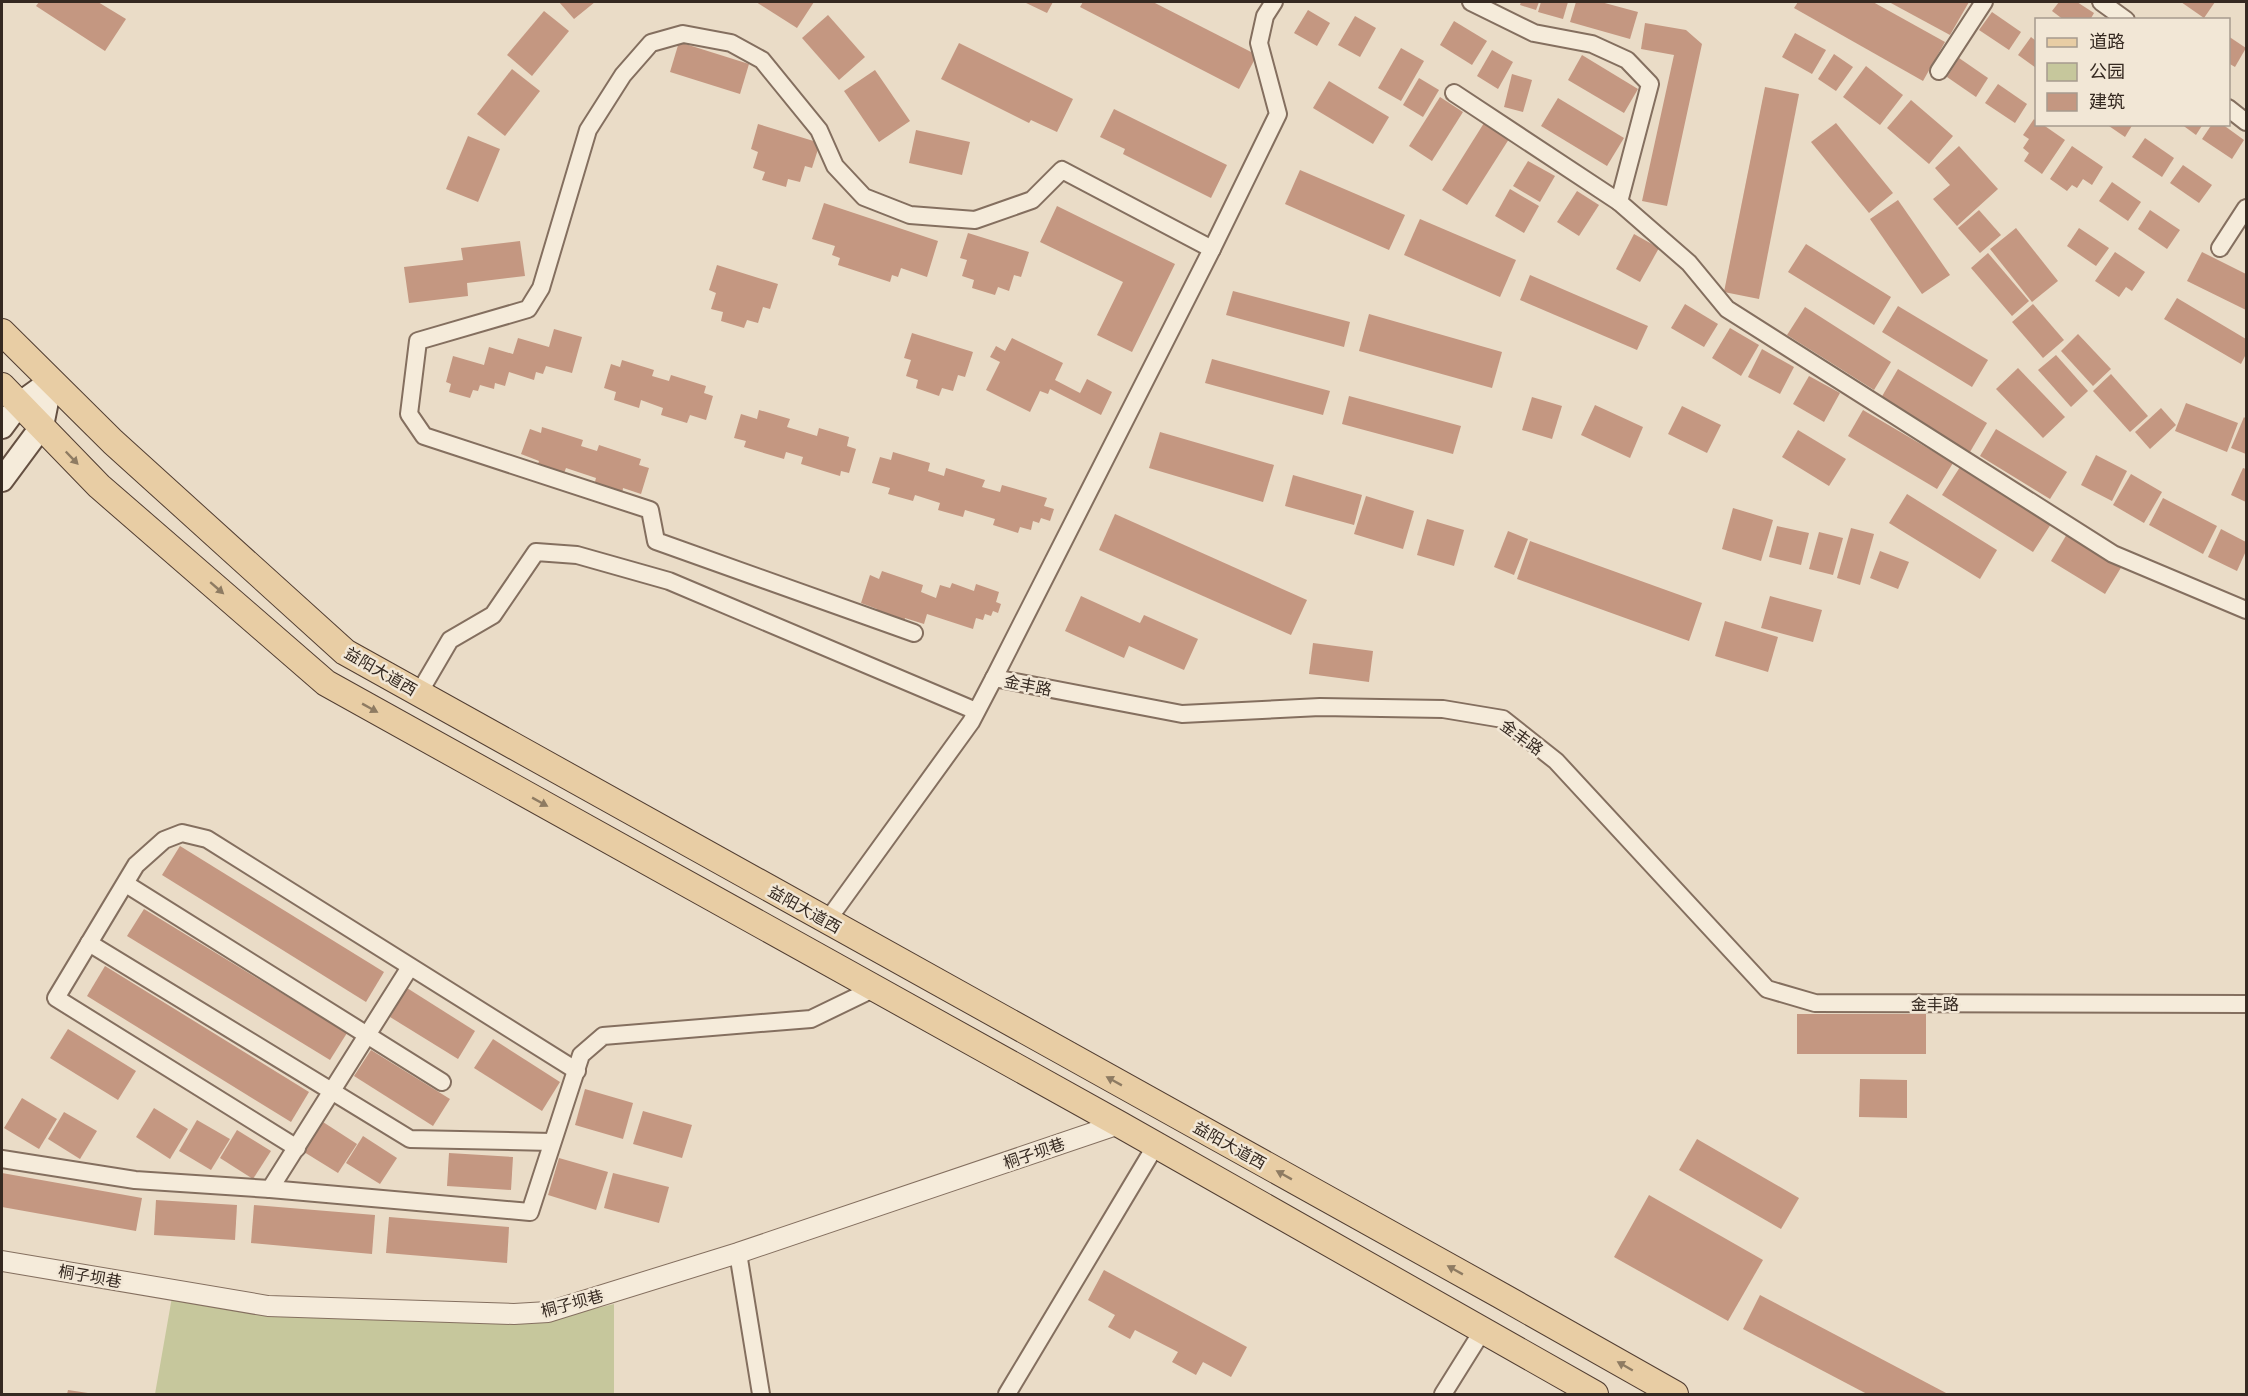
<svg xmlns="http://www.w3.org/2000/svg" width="2248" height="1396" font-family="'Crimson Pro','Noto Sans SC',serif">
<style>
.green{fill:#c6c79c}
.building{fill:#c49781}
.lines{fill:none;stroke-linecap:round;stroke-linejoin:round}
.minor-casing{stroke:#846f5f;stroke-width:20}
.tertiary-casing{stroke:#846f5f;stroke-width:22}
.secondary-casing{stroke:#655042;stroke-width:26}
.primary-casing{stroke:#523e32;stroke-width:28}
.minor{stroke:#f5ebda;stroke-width:16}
.tertiary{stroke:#f5ebda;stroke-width:20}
.secondary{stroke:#f5ebda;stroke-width:22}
.primary{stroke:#e8cda4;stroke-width:26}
.oneway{fill:#8e7b62}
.labels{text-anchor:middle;stroke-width:5;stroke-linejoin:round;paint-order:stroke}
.street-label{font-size:16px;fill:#352921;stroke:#f2e7d6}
</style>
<rect width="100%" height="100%" fill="#eadcc7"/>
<polygon class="green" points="172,1297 274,1316 532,1324 614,1304 614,1394 155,1394"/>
<g class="building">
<polygon points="39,2 98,2 126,19 105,51 36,6"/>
<polygon points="559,2 595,2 574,19"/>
<polygon points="756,2 814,2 797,28"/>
<polygon points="1024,2 1053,2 1047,13"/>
<polygon points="1083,2 1153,2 1257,55 1239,89 1080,7"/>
<polygon points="1521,2 1539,2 1536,10 1520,5"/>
<polygon points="1541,2 1568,2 1563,19 1538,12"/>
<polygon points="1576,2 1601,2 1638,12 1630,39 1570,22"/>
<polygon points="1798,2 1873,2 1945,42 1923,81 1794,8"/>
<polygon points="1889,2 1969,2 1950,35"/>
<polygon points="2059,2 2077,2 2094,13 2090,20 2064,20 2052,11"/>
<polygon points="2181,2 2215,2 2204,18"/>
<polygon points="1308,10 1330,23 1317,46 1294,33"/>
<polygon points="544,11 569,31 532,76 507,55"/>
<polygon points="1992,12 2021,32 2009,50 1979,30"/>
<polygon points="828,15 865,57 839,80 802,38"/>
<polygon points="1355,16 1376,28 1360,57 1338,45"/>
<polygon points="1454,21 1487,41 1472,65 1440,45"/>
<polygon points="1645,23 1686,30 1702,44 1667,206 1642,201 1674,55 1641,49"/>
<polygon points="1795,33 1826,50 1812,74 1782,57"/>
<polygon points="2228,36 2246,48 2235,67 2228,63"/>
<polygon points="2031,37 2036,41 2036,68 2018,55"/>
<polygon points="679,42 749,64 740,94 670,72"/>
<polygon points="959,43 1073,99 1057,132 1031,120 1029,123 941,79"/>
<polygon points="1401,48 1424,61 1401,101 1378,88"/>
<polygon points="1492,50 1513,62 1498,89 1477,76"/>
<polygon points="1834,54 1853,67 1836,91 1818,79"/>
<polygon points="1582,55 1638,89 1624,113 1568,80"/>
<polygon points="1959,58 1988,78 1976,97 1947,77"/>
<polygon points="1866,66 1903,95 1880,125 1843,97"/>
<polygon points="512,69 540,91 505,136 477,114"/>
<polygon points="875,70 910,121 879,142 844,91"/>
<polygon points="1512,74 1532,80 1523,112 1504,107"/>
<polygon points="1419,78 1439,90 1423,117 1403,105"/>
<polygon points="1329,81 1389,117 1373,144 1313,108"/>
<polygon points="1998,84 2027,104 2015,123 1985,103"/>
<polygon points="1765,87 1799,94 1759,299 1724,292"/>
<polygon points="1440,97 1463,112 1432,161 1409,146"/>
<polygon points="1558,98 1624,138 1607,166 1541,126"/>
<polygon points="1911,100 1953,136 1929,164 1887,128"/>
<polygon points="1114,109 1227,165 1211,198 1123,154 1125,149 1100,137"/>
<polygon points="2034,119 2036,121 2036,124 2042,124 2065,140 2042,174 2024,161 2029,153 2023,148 2029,139 2023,135"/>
<polygon points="1484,123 1509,139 1467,205 1442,190"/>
<polygon points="1836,123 1893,193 1869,213 1811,142"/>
<polygon points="758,124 820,143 812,168 805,166 800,182 788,179 786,187 762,180 765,172 753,168 758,152 751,149"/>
<polygon points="2106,124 2133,124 2125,137"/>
<polygon points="2181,124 2203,124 2196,135"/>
<polygon points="2212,124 2222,124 2244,140 2232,159 2202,139"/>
<polygon points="916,130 970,142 962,175 909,163"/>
<polygon points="468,136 500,149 478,202 446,189"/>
<polygon points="2145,138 2174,158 2162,177 2132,157"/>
<polygon points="1959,146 1998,189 1957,226 1933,199 1950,185 1935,168"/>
<polygon points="2072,146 2103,167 2092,185 2083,179 2077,188 2072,185 2067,191 2050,179"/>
<polygon points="1528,161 1555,176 1540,202 1513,186"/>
<polygon points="2183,165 2212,185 2199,203 2170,183"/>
<polygon points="1300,170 1405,215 1389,250 1285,204"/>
<polygon points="2112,182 2141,202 2128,221 2099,201"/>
<polygon points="1510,189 1539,206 1524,233 1495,216"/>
<polygon points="1577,191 1599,205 1579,236 1557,222"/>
<polygon points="1898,200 1950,275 1922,294 1870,219"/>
<polygon points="824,203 938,241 927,277 901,268 898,277 892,275 890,282 838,265 840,258 832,255 835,246 812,239"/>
<polygon points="1057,206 1175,264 1132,352 1097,335 1123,282 1040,242"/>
<polygon points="1979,210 2001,235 1980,253 1958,228"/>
<polygon points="2150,210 2180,230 2167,249 2138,229"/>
<polygon points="1420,219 1516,260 1500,297 1404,255"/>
<polygon points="2016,228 2058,281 2032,302 1990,249"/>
<polygon points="2079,228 2109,248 2096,266 2067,246"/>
<polygon points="968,233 1029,252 1021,277 1014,275 1009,291 998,287 995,295 972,288 974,280 962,276 967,260 960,258"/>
<polygon points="1634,234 1659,248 1640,282 1616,269"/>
<polygon points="520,241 525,276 467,283 468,296 409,303 404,267 463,260 461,248"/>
<polygon points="1806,244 1891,297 1874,325 1788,272"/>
<polygon points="2115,252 2145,272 2132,291 2126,287 2119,297 2095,281"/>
<polygon points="2202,252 2246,274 2246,310 2187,281"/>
<polygon points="1988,253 2029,301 2012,316 1971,268"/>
<polygon points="717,265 778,284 770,309 763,307 758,323 747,320 744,328 721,321 723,312 711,309 716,293 709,290"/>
<polygon points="1530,275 1648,326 1637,350 1520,300"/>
<polygon points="1233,291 1350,322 1344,347 1226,315"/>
<polygon points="2177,298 2246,339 2246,354 2241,364 2164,319"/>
<polygon points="1685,304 1718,324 1704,347 1671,328"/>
<polygon points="2033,304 2064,340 2043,358 2012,322"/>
<polygon points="1898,306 1988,360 1972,387 1882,332"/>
<polygon points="1805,307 1891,362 1874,390 1787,335"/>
<polygon points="1369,314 1502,352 1492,388 1359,351"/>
<polygon points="1730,328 1759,345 1741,376 1712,358"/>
<polygon points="554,329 582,337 572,373 546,366 543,374 536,372 534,380 509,372 505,386 495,383 494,389 480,385 478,391 473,390 470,398 449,392 451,384 446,382 453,356 484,365 489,347 513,354 518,338 549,347"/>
<polygon points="912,333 973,352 965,377 958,375 953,391 942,388 939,396 916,388 918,380 906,376 911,360 904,358"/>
<polygon points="2078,334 2111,369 2093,386 2061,351"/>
<polygon points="1012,338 1063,363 1055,380 1080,393 1087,379 1112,392 1101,415 1050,389 1048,394 1040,391 1030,412 986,390 1000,362 990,357 996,346 1005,351"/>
<polygon points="1762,349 1794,367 1780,394 1748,377"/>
<polygon points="2056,355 2088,391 2071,407 2038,370"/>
<polygon points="1212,359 1330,391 1323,415 1205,383"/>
<polygon points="622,360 654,370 652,376 669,381 671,375 706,386 704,393 713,396 706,420 690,415 687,423 661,415 663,408 641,400 639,408 614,400 616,392 604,388 611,364 620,367"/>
<polygon points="2018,368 2065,417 2043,438 1996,389"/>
<polygon points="1898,369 1987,423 1970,452 1881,398"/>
<polygon points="2111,374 2148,416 2130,432 2093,391"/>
<polygon points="1809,376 1840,393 1824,422 1793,404"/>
<polygon points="1349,396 1461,426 1453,454 1342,424"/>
<polygon points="1532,397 1562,406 1552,439 1522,430"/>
<polygon points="2186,403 2238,423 2227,452 2175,431"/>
<polygon points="1595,405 1643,427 1630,458 1581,435"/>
<polygon points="1682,406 1721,425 1707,453 1668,434"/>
<polygon points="2161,408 2176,425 2150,449 2135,432"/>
<polygon points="759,410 790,419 787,427 817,436 819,428 849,437 847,446 856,449 849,473 841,471 840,476 801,464 803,457 786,452 784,459 744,447 746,441 734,438 741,414 757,419"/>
<polygon points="1863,410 1953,463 1937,489 1848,436"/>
<polygon points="2244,417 2246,419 2246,454 2231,448"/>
<polygon points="542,427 583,440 581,446 597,451 599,445 641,459 639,465 649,468 641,494 623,488 622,495 594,486 596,478 566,468 563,476 537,467 539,461 521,454 530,429 541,433"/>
<polygon points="1996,429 2067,472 2050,499 1980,456"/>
<polygon points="1798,430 1846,459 1829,486 1782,457"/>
<polygon points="1160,432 1274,465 1263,502 1149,468"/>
<polygon points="893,452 930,463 928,471 944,476 946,468 985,480 982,487 1000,492 1002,485 1047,498 1044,506 1054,509 1050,521 1041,518 1039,523 1033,521 1031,530 1020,527 1018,533 993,525 995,519 965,510 963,517 938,510 940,503 915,495 913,501 888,494 890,488 872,483 880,457 891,460"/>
<polygon points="2096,455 2127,471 2112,501 2081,485"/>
<polygon points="1960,467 2051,524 2033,552 1942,495"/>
<polygon points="2243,468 2246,469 2246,502 2231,495"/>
<polygon points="2131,474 2162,492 2144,523 2113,505"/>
<polygon points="1293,475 1362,495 1354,525 1285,506"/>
<polygon points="1907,494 1997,550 1980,579 1889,523"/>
<polygon points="1366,496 1414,511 1403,549 1354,534"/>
<polygon points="2163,498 2217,526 2203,554 2149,525"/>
<polygon points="1733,508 1773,520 1761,561 1722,549"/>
<polygon points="1115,514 1307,600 1291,635 1099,550"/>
<polygon points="1427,519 1464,530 1454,566 1417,555"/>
<polygon points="1777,526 1809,533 1801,565 1769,557"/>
<polygon points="1851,528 1874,534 1860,585 1837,578"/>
<polygon points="2221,529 2246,542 2246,551 2237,571 2208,557"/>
<polygon points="1508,531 1528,539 1514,575 1494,567"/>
<polygon points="1819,532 1843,538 1833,575 1809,569"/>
<polygon points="2067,534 2122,566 2105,594 2051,561"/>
<polygon points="1530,541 1702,603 1689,641 1517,579"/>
<polygon points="1880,551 1909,562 1898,589 1870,578"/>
<polygon points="882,571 923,585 921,592 936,598 940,585 950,588 952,583 974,591 976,584 999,592 996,602 1001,604 998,613 993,611 991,616 985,614 983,620 976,618 973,629 927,614 924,624 905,618 904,623 876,613 877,609 861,603 870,575 879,579"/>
<polygon points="1081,596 1140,623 1144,615 1198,639 1184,670 1129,646 1124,658 1065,631"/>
<polygon points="1770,596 1822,610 1813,642 1761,628"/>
<polygon points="1725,621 1778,637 1768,672 1715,656"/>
<polygon points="1313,643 1373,651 1369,682 1309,674"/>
<polygon points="180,846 384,972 366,1002 162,875"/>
<polygon points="144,909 347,1033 330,1060 127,936"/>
<polygon points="105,966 309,1092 291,1122 87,996"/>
<polygon points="407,988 475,1031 458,1059 390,1017"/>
<rect x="1797" y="1014" width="129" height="40"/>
<polygon points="68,1029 136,1071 118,1100 50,1058"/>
<polygon points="493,1039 560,1082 542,1111 474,1068"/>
<polygon points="371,1050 450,1099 433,1126 354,1076"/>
<polygon points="1860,1079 1907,1080 1907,1118 1859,1117"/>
<polygon points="585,1089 633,1103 623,1139 575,1125"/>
<polygon points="22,1098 57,1119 39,1149 4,1128"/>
<polygon points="154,1108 188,1129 170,1159 136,1137"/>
<polygon points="643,1111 692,1125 682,1158 633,1144"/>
<polygon points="64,1112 97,1131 80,1159 48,1139"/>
<polygon points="197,1120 230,1139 211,1170 179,1151"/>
<polygon points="323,1122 357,1144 338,1173 304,1152"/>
<polygon points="237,1130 271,1151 253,1179 220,1158"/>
<polygon points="363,1136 397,1158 380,1184 346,1163"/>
<polygon points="1697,1139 1799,1198 1781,1229 1679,1170"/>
<polygon points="449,1153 513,1157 511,1190 447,1186"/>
<polygon points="559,1158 608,1172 596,1210 548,1195"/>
<polygon points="2,1173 142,1198 136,1231 2,1207"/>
<polygon points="613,1173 669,1187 659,1223 604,1208"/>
<polygon points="1649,1195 1763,1260 1728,1321 1614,1257"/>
<polygon points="156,1200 237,1205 235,1240 154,1235"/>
<polygon points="254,1205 375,1215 372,1254 251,1243"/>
<polygon points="389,1217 509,1227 507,1263 386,1253"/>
<polygon points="1104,1270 1247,1347 1231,1377 1203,1362 1196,1375 1172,1362 1178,1352 1135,1330 1130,1339 1108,1327 1115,1315 1088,1300"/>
<polygon points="1760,1295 1948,1394 1867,1394 1743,1329"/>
<polygon points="68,1390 88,1393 88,1394 67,1394"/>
</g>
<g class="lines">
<g class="minor-casing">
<g id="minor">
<polyline points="1471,2 1534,33 1592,44 1627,60 1650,84 1619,202 1689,263 1727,309 2113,554 2246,610"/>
<polyline points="2101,2 2126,20"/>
<polyline points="1939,71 1984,2"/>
<polyline points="1454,93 1619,202"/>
<polyline points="2228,108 2246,122"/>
<polyline points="2220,248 2246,208"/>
<polyline points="914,633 656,541 650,510 424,436 409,414 418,341 528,309 541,288 588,130 623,75 651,43 683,34 731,43 762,60 819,130 835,166 864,197 910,215 975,220 1032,200 1062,170 1212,249"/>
<polyline points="994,678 1212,249 1278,114 1259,43 1265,16 1274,2"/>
<polyline points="419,693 450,640 493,615 536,552 577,555 669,581 976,711"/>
<polyline points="126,884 442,1082"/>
<polyline points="827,921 971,722 994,678 1182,714 1320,707 1443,709 1503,719 1556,761 1767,989 1815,1003 2246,1004"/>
<polyline points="89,943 410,1139 552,1142"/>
<polyline points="297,1148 56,998 136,865 164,840 182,833 207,839 577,1071"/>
<polyline points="2,1159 135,1180 270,1189 530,1212 581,1055 603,1036 811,1019 875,988"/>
<polyline points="270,1189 410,967"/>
<polyline points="738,1253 761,1394"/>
<polyline points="1007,1394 1156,1145"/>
<polyline points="1443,1394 1483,1330"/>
</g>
</g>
<g class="tertiary-casing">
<polyline id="tertiary" points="2,1261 268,1306 514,1314 548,1312 738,1253 1119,1124"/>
</g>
<g class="secondary-casing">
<g id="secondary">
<polyline points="2,427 19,404 51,381"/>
<polyline points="2,480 42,426 51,381"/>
</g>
</g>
<g class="primary-casing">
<g id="primary">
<polyline points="2,332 113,442 345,652 1500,1295 1675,1394"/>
<polyline points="2,386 99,486 326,683 1119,1124 1595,1394"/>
</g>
</g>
<use href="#minor" class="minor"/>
<use href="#tertiary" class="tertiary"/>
<use href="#secondary" class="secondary"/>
<use href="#primary" class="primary"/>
</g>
<defs><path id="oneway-solid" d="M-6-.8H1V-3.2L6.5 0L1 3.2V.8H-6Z" transform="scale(1.5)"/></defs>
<g class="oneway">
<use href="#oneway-solid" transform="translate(72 458) rotate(46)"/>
<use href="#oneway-solid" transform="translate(217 588) rotate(41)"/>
<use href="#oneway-solid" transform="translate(370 708) rotate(29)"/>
<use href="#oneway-solid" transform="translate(540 802) rotate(29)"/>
<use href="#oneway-solid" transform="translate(1114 1081) rotate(-151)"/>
<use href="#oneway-solid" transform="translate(1284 1175) rotate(-151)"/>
<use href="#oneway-solid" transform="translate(1455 1270) rotate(-151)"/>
<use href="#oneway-solid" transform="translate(1625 1366) rotate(-150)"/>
</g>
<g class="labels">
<g class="street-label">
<text transform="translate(381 671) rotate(30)" y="6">益阳大道西</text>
<text transform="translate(1028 685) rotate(11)" y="6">金丰路</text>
<text transform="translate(1522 737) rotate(36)" y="6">金丰路</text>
<text transform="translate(805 909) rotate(29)" y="6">益阳大道西</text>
<text x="1935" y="1010">金丰路</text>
<text transform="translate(1230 1145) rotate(29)" y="6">益阳大道西</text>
<text transform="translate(1034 1153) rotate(-19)" y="6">桐子坝巷</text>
<text transform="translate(90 1276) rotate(10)" y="6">桐子坝巷</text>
<text transform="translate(572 1303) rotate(-15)" y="6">桐子坝巷</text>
</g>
</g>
<rect width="2248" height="1396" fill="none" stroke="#352921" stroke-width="6"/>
<rect x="2035" y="18" width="195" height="108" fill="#f2e7d6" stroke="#a69b8e" stroke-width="1.5"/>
<rect x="2047" y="38" width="30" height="9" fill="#e8cda4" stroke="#a69b8e" stroke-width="1.5"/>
<text x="2089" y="48" font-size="18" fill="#352921">道路</text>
<rect x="2047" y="63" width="30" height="18" fill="#c6c79c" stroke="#a69b8e" stroke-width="1.5"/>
<text x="2089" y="78" font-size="18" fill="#352921">公园</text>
<rect x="2047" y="93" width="30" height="18" fill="#c49781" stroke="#a69b8e" stroke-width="1.5"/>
<text x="2089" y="108" font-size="18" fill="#352921">建筑</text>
</svg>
